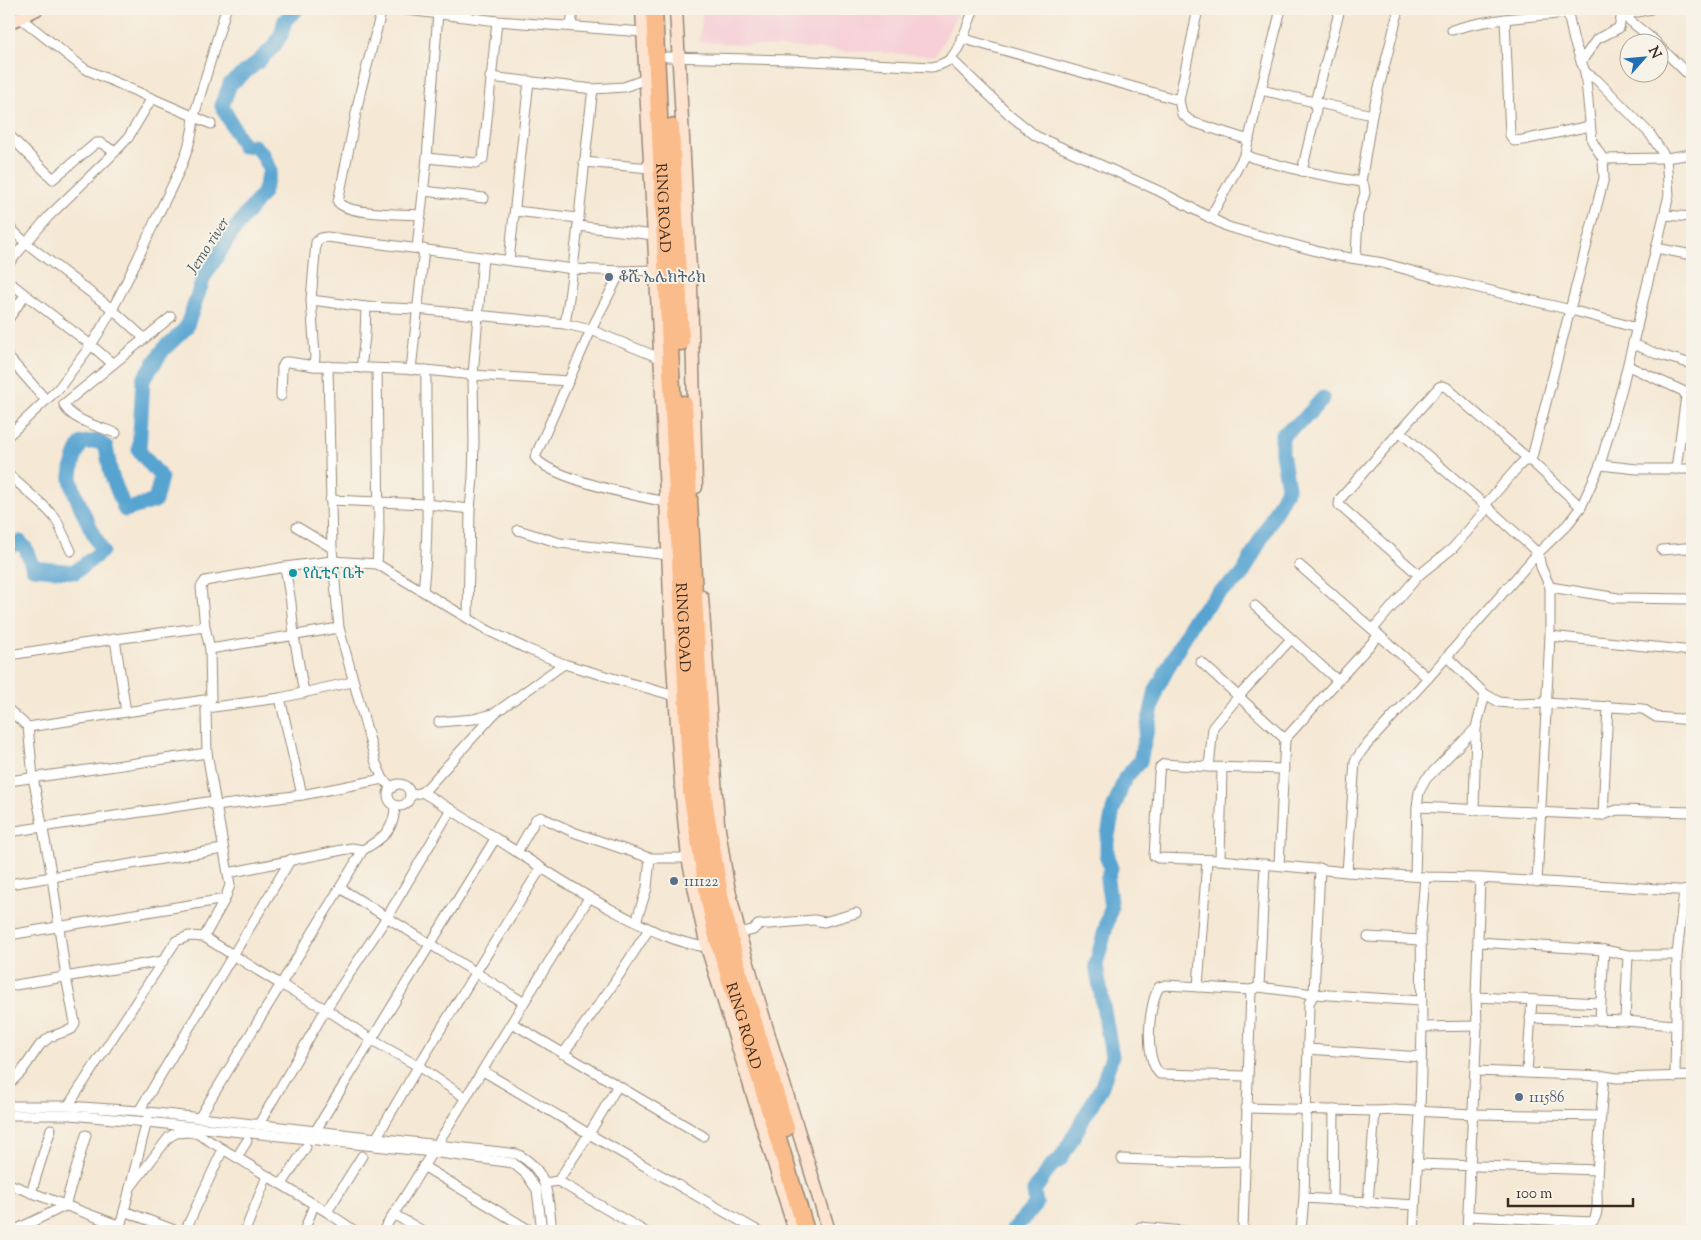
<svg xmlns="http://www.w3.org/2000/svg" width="1701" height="1240" font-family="'Sorts Mill Goudy','Noto Serif Ethiopic',serif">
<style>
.built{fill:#f6cfd7}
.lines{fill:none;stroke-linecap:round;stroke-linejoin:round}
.river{stroke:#59a4d1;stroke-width:15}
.street-casing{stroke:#988979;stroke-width:11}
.secondary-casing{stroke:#988979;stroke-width:15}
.highway-casing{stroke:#988979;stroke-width:19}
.street{stroke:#fff;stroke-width:9}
.secondary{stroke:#fde4d1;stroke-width:12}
.highway{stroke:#fabc8b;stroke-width:16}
.service-dot{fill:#5c6f8a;stroke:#f7f3e8;stroke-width:2}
.culture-dot{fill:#0f9aa8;stroke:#f7f3e8;stroke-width:2}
.labels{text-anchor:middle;stroke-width:4;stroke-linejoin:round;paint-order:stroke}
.street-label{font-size:15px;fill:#3b2a1e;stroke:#f7f3e8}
.service-label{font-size:15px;fill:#4e5e75;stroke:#f7f3e8;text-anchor:start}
.culture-label{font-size:15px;fill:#0d838f;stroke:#f7f3e8;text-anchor:start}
.water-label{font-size:16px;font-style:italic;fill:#46555d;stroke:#f7f3e8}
</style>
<rect width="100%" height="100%" fill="#f7f3e8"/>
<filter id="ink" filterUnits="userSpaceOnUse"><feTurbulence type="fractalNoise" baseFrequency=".02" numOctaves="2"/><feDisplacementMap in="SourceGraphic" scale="10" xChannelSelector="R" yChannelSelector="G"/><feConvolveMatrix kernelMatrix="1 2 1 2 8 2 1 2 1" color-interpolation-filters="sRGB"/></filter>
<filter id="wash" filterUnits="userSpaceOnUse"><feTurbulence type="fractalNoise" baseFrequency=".0096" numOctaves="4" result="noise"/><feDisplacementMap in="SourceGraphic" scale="20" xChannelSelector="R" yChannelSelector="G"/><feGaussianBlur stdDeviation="1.12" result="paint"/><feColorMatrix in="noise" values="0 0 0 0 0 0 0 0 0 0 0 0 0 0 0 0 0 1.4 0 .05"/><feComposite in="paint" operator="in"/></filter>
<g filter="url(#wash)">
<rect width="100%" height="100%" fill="#f5e8d4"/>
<polygon class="built" points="703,9 960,9 936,56 699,42"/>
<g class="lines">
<g class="river">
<path d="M 9,547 L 20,542 L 26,549 L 33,568 L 75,572 L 102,551 C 95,536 70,490 71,476 C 72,464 75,453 82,443 L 98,441 L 106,447 L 111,474 L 125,510 L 155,501 L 161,477 L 139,451 L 143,380 L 163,350 L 186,328 L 204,277 L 231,234 L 263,193 L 270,171 L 263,155 L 254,146 L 243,146 L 222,106 L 230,84 L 259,61 L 274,46 L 281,35 L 285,20 L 297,9"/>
<polyline points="1012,1231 1036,1204 1034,1191 1051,1166 1060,1160 1102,1086 1112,1056 1096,965 1111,908 1107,880 1111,868 1107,858 1107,841 1113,810 1125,778 1140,761 1156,690 1194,619 1218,593 1241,577 1288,487 1282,453 1282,435 1303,420 1323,398"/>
</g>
</g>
</g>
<g filter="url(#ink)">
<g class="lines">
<g class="street-casing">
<g id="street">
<path d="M 382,9 L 361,89 L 338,202 C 347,215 404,214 421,215"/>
<polyline points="399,9 497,21 643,32"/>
<polyline points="1623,15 1656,42"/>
<polyline points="1623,15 1651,9"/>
<polyline points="19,17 85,69 211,124"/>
<polyline points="1505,19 1510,135 1514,141 1523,140 1590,126"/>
<polyline points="571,26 573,9"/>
<path d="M 1452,30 C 1490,18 1529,17 1567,13"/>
<polyline points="961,38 1179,100 1198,9"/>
<polyline points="1658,45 1692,78"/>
<path d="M 667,57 L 791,60 L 932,67 C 939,65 945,64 950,59 C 961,49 968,23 974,9"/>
<polyline points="951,59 1010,115 1036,136 1159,191 1228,227 1331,255 1383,263 1437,278 1571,310 1637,328"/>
<polyline points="1581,62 1597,39 1619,28 1623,9"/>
<polyline points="490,77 593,89 624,87 646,79"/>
<polyline points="1261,90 1372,115"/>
<polyline points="1179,100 1182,114 1192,122 1249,140"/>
<polyline points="9,135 53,179 96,143 101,143 115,152"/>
<polyline points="1245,154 1253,158 1302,171 1361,182"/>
<polyline points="427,158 476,163 483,159 497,21"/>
<polyline points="1603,159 1666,158 1692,154"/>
<polyline points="584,162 650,168"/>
<polyline points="1302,171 1316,111 1315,102 1340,9"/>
<polyline points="424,191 484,198"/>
<polyline points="515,211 578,218"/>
<polyline points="1665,215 1692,217"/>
<polyline points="1210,218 1245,154 1281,9"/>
<polyline points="578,226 654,235"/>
<polyline points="9,227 26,243 9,263"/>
<polyline points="417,248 427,158 438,13"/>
<polyline points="1656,248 1692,255"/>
<polyline points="1356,258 1358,215 1365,193 1364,186 1361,182 1372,115 1399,9"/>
<polyline points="509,260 529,81"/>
<path d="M 621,271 L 591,330 L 535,457 C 548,478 641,497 666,502"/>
<path d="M 9,282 L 91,345 C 117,305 136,262 156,219 C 171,187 192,153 194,116 L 226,9"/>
<polyline points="311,300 366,307 417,309 565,324 591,330 660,358"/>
<polyline points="9,318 25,295"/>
<path d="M 565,324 C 578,246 583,167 593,89"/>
<polyline points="144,338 112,309 26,243 48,217 110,157 128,138 152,98"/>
<polyline points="1633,344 1657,354 1692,364"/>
<polyline points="9,358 46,400"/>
<polyline points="314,366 315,356 311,300 316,242 321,238 327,237 574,269 621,271 656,270"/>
<polyline points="328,366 332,548"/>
<polyline points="1628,366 1683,391 1686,396 1676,469"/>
<polyline points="361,368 365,336 366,307"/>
<polyline points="411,370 424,249"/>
<polyline points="281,396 282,367 285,362 289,362 314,366 426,370 473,375 569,381"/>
<polyline points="1399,431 1485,505 1538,553 1541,567 1550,587 1550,636 1537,882"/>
<path d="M 116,433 C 102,428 68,419 64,404 L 171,317"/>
<polyline points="9,435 59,388 91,345 113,364"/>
<polyline points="1600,465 1637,469 1692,469"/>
<polyline points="9,475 43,505 56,519 71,551"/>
<polyline points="330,500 426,504 470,509"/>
<polyline points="297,527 332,548 339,628 376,763 383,779 392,788"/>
<polyline points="518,530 560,543 669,555"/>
<polyline points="1662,550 1685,548 1692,549"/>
<polyline points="377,564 379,532 377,369"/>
<polyline points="1299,565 1428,678"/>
<polyline points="285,567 291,603 294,636 304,693"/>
<polyline points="1419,575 1339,505 1340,499 1439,387 1442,386 1446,387 1531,461 1581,507"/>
<polyline points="1550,587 1618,598 1692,599"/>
<path d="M 423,591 C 431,518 425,444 426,370"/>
<polyline points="1255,606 1337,680"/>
<polyline points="468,618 470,509 473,478 474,442 473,375 483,257"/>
<polyline points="1373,629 1419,575 1453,548 1484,512 1485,505 1518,467 1524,461 1531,461 1604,178 1603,159 1592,141 1585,72 1574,41 1567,9"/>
<polyline points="1550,636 1692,651"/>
<polyline points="115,639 126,712"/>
<polyline points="210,649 339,628"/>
<polyline points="9,655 115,639 205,627"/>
<polyline points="1447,657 1485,694 1499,702 1518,704 1546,703 1643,709 1656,717 1692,720"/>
<polyline points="1201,662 1285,739"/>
<polyline points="280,698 302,795"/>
<polyline points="206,708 280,698 352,682"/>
<polyline points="9,710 28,727 33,777 52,877 66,977 75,1023 72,1029 50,1037 40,1045 22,1071 9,1084"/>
<polyline points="439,722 474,719 495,713"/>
<polyline points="28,727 211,699"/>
<polyline points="1209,767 1213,727 1239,696 1291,639"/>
<polyline points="1284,769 1209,767 1164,764 1160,767 1159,774 1154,856 1158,858 1220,860 1347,872 1425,877 1480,878 1692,891"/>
<polyline points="9,781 207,753"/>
<circle cx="399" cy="795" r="11"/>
<path d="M 422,792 C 487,830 548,876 616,912 C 645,927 674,943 707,947"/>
<polyline points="410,796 422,792 428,787 495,713 564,664 675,696"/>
<polyline points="1417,807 1603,815 1617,810 1692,812"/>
<polyline points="1474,810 1476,728 1485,694"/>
<polyline points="1603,815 1608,706"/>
<polyline points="9,832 207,802 216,806 302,795 383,779"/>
<polyline points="517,852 536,819 541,817 573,832 650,858 688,858"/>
<polyline points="1220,860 1222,768"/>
<polyline points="1279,865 1285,739 1379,635"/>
<polyline points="1347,872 1355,761 1363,749 1428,678 1538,553 1567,525 1581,507 1600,465 1622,388 1669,195 1666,158 1650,134 1597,80 1585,72"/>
<polyline points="228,873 352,848 363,850"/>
<polyline points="1415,876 1417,807 1419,792 1426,779 1476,728"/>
<polyline points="9,884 223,849"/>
<polyline points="340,888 523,1002"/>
<polyline points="636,922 647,888 650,858"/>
<polyline points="739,933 753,930 758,925 814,920 824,922 856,913"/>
<polyline points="9,935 225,899"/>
<polyline points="204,937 225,899 230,885 207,753 206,708 211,699 210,649 205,627 201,587 205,581 285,567 332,561 377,564 489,631 525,648 564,664"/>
<polyline points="1368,937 1421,940"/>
<polyline points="1479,942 1604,950 1628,955 1677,955"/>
<polyline points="9,986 163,961"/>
<polyline points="1198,987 1207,860"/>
<polyline points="1259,987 1265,864"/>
<polyline points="1476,997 1600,1003"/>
<polyline points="1530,1018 1625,1021 1675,1025"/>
<polyline points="1600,1019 1604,950"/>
<polyline points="1625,1021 1628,955"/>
<polyline points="512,1023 703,1136"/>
<polyline points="1422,1027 1477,1026"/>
<polyline points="1308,1049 1421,1057"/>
<polyline points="563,1054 610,989 649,929"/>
<polyline points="483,1071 589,1134 758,1231"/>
<polyline points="1476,1071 1604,1076 1617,1078 1692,1076"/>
<polyline points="1527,1072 1532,1000"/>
<path d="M 1247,1076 L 1160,1074 C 1144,1058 1148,1006 1159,987 L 1166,985 L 1251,990 L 1259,987 L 1314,994 L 1421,1001"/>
<polyline points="1675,1077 1677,955 1684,891"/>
<path d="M 9,1106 L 68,1106 L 139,1111 L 517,1154 C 550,1171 548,1199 552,1231"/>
<polyline points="68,1106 176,941 189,936 204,937 280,984 326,1009 372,1040 418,1066 466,1098"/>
<polyline points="1246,1108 1375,1111 1394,1110 1473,1114 1601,1116"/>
<polyline points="139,1111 291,859"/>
<polyline points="9,1115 70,1115 147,1122 432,1152 513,1163 526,1174 537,1190 542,1231"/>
<path d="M 199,1118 L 363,850 C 383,838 395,830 395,805"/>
<polyline points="259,1124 326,1009 387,917 451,809"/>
<polyline points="316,1130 495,839"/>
<path d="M 377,1137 C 429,1046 485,957 541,868"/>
<polyline points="237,1157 247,1141"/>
<polyline points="1122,1159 1196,1162 1244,1161"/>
<polyline points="1418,1164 1597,1170"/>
<polyline points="423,1166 531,1231"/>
<polyline points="558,1181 589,1134 617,1087"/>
<polyline points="545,1183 558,1181 644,1231"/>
<polyline points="9,1184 120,1226"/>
<polyline points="282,1184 306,1147"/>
<polyline points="130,1188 169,1137 176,1133 189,1132 198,1134 327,1212 355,1231"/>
<polyline points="31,1193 51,1129"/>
<polyline points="1304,1198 1415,1205"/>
<polyline points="1333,1200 1334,1110"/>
<polyline points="1368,1203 1375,1111"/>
<polyline points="124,1211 177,1231"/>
<polyline points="327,1212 362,1156"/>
<polyline points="393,1214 423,1231"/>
<path d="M 1468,1216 L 1592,1222 C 1599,1216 1597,1202 1597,1192 C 1597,1153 1601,1115 1604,1076"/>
<polyline points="1140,1227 1183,1231"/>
<polyline points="13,1231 65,1206 86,1135"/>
<polyline points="119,1231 148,1117"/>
<polyline points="185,1231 223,1149"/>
<polyline points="245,1231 267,1176"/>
<polyline points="304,1231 314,1205"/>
<path d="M 383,1231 C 453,1121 519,1008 589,898"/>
<polyline points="1241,1231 1243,1228 1251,990"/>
<polyline points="1301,1231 1304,1198 1309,1003 1314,994 1320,868"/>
<polyline points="1414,1231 1420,1112 1422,1027 1421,924 1425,877"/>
<polyline points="1467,1231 1477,1026 1476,997 1480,878"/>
</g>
</g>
<g class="secondary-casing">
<g id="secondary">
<polyline points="642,9 661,371 672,649 682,798 688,858 707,947 795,1231"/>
<polyline points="676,9 691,287 696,487"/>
<polyline points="9,23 37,9"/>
<polyline points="702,597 718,823 727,881 739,933 770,1039 829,1231"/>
</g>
</g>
<g class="highway-casing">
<g id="highway">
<path id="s1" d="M 654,9 L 691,792 L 709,901 L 717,937 L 806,1231"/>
<polyline points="671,127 681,342"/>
<polyline points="684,404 705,805 720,895 737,966 786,1128"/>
</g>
</g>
<use href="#street" class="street"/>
<use href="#secondary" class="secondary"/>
<use href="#highway" class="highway"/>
</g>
</g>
<g class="service-dot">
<circle cx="609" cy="277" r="5"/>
<circle cx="674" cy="881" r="5"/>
<circle cx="1519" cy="1097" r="5"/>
</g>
<circle class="culture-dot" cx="293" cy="573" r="5"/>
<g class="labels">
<g class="street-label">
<text dy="5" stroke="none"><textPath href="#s1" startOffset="199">RING ROAD</textPath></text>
<text dy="5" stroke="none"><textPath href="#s1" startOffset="619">RING ROAD</textPath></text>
<text dy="5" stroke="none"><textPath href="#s1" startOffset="1024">RING ROAD</textPath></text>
</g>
<g class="service-label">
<text x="619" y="282">ቆሼ ኤሌክትሪክ</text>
<text x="684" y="886">111122</text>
<text x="1529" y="1102">111586</text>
</g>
<g class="culture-label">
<text x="303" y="578">የሲቲና ቤት</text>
</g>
<g class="water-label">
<text transform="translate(207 245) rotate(-57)" y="6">Jemo river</text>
</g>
</g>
<rect width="1701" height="1240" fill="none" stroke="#f7f3e8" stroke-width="30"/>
<g transform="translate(1644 58) rotate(63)"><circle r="24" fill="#f7f3e8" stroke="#aca397"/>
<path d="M0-4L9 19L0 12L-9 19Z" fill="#1f6fb2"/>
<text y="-8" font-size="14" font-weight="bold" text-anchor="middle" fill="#3b2a1e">N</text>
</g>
<path d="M1508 1198v8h125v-8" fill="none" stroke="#3b2a1e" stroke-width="2.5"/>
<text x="1516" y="1198" font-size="15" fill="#3b2a1e" stroke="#f7f3e8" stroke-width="4" paint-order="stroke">100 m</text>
</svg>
